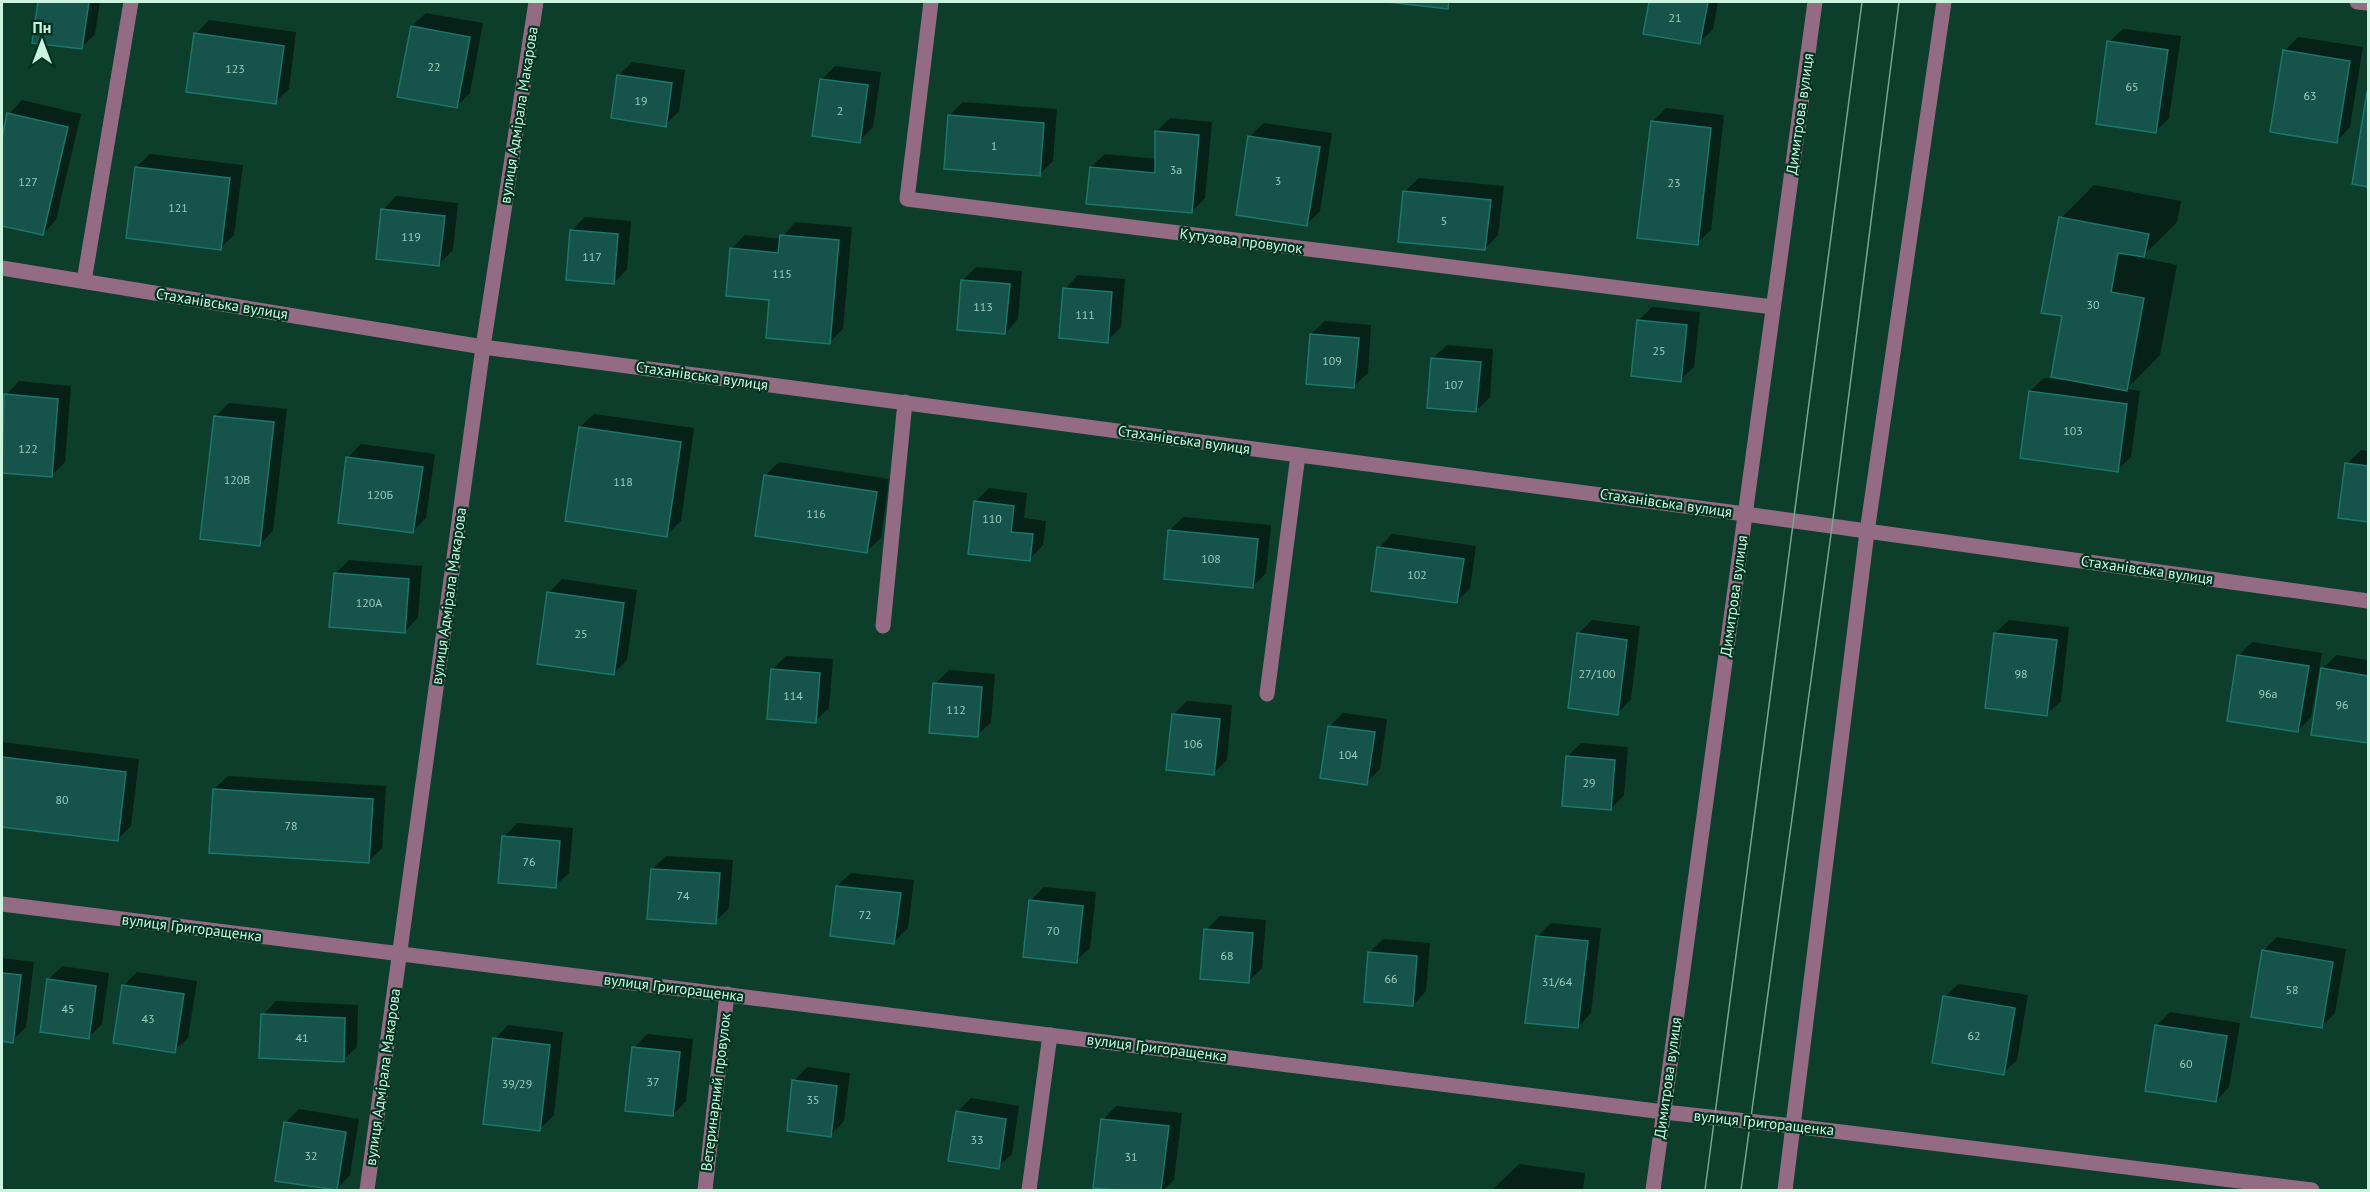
<svg xmlns="http://www.w3.org/2000/svg" width="2370" height="1192" font-family="'PT Sans',sans-serif">
<style>
.shadow{fill:#0007}
.building{fill:#16534b;stroke:#1b766b;stroke-width:1.5}
.lines{fill:none;stroke-linecap:round;stroke-linejoin:round}
.minor{stroke:#936c83;stroke-width:15}
.tram{stroke:#78a590;stroke-width:1.5}
.labels{text-anchor:middle;stroke-width:4.5;stroke-linejoin:round;paint-order:stroke}
.number-label{font-size:12px;fill:#9dccb9}
.street-label{font-size:15px;fill:#caf4de;stroke:#003421}
</style>
<rect width="100%" height="100%" fill="#0d3e2b"/>
<g class="shadow">
<polygon points="39,2 100,2 95,34 82,47 34,42"/>
<polygon points="1400,2 1453,2 1447,8"/>
<polygon points="1650,2 1718,2 1713,29 1699,43 1645,33"/>
<polygon points="426,13 483,23 470,93 456,107 412,26"/>
<polygon points="209,20 296,32 289,89 275,102 196,34"/>
<polygon points="2123,29 2181,36 2169,118 2156,131 2109,42"/>
<polygon points="2298,37 2363,47 2350,127 2337,141 2284,51"/>
<polygon points="632,62 685,70 679,111 665,125 618,76"/>
<polygon points="835,66 881,72 873,127 859,141 822,79"/>
<polygon points="2368,95 2368,186 2354,183"/>
<polygon points="22,100 81,114 56,220 43,234 2,224 2,146 9,114"/>
<polygon points="963,102 1057,109 1053,161 1039,175 949,116"/>
<polygon points="1666,108 1724,115 1711,230 1697,243 1652,122"/>
<polygon points="1170,118 1212,122 1205,198 1192,212 1091,167 1105,154 1157,159 1157,131"/>
<polygon points="1264,123 1332,133 1320,211 1306,225 1250,136"/>
<polygon points="150,154 243,165 234,235 220,248 136,167"/>
<polygon points="1419,178 1504,186 1498,235 1485,249 1405,191"/>
<polygon points="2094,185 2181,201 2177,222 2144,255 2143,258 2177,265 2160,355 2127,389 2140,391 2131,457 2117,470 2030,391 2044,378 2062,380 2063,315 2061,218"/>
<polygon points="396,196 458,203 453,250 439,264 383,210"/>
<polygon points="585,217 631,221 627,269 614,283 571,231"/>
<polygon points="795,222 852,227 843,329 830,342 771,299 731,249 745,235 781,239"/>
<polygon points="976,267 1022,271 1018,319 1005,333 962,281"/>
<polygon points="1078,275 1125,279 1121,327 1107,341 1065,289"/>
<polygon points="1652,307 1700,312 1694,367 1680,380 1638,321"/>
<polygon points="1325,321 1371,325 1368,373 1354,386 1311,334"/>
<polygon points="1447,345 1493,349 1490,397 1476,411 1433,358"/>
<polygon points="19,381 71,386 65,462 51,476 2,471 6,395"/>
<polygon points="229,403 287,409 273,531 259,545 216,416"/>
<polygon points="594,414 694,428 681,521 667,535 580,427"/>
<polygon points="361,444 435,454 426,518 413,531 348,457"/>
<polygon points="2361,450 2368,451 2368,521 2339,517 2347,464"/>
<polygon points="779,462 889,479 881,538 867,551 765,476"/>
<polygon points="989,488 1027,493 1024,518 1046,521 1043,545 1030,559 975,502"/>
<polygon points="1183,517 1271,525 1266,573 1252,587 1170,530"/>
<polygon points="1392,534 1476,546 1470,588 1457,602 1379,548"/>
<polygon points="349,560 422,566 418,618 404,632 335,574"/>
<polygon points="562,579 637,590 627,660 613,674 549,593"/>
<polygon points="1592,620 1640,626 1631,699 1618,713 1578,634"/>
<polygon points="2009,620 2069,627 2061,701 2047,714 1995,633"/>
<polygon points="2252,642 2322,653 2311,717 2298,731 2239,655"/>
<polygon points="2336,655 2368,660 2368,742 2312,733 2323,669"/>
<polygon points="786,656 833,659 829,708 815,721 773,669"/>
<polygon points="949,670 995,674 991,722 977,736 935,684"/>
<polygon points="1187,701 1232,705 1227,760 1213,774 1173,715"/>
<polygon points="1343,713 1387,719 1380,769 1366,783 1330,726"/>
<polygon points="2,742 139,759 131,826 117,840 2,825"/>
<polygon points="1581,743 1628,747 1624,795 1611,809 1568,756"/>
<polygon points="228,776 386,786 382,848 368,862 214,789"/>
<polygon points="517,823 573,828 569,873 555,886 504,837"/>
<polygon points="666,856 733,860 729,908 715,922 652,869"/>
<polygon points="851,873 914,880 908,928 894,942 837,886"/>
<polygon points="1044,887 1096,892 1090,948 1076,961 1031,900"/>
<polygon points="1220,916 1266,920 1262,968 1248,982 1206,930"/>
<polygon points="1551,923 1601,928 1591,1013 1578,1027 1537,937"/>
<polygon points="2277,937 2346,949 2335,1013 2322,1026 2263,951"/>
<polygon points="1383,939 1430,943 1426,991 1413,1005 1370,952"/>
<polygon points="2,958 34,962 26,1027 12,1041 2,1040"/>
<polygon points="62,966 109,973 102,1024 88,1038 48,980"/>
<polygon points="137,972 197,981 188,1038 174,1051 123,986"/>
<polygon points="1958,984 2028,995 2017,1060 2003,1073 1945,997"/>
<polygon points="276,1001 358,1005 357,1047 343,1060 263,1015"/>
<polygon points="2170,1012 2240,1023 2229,1087 2216,1101 2157,1025"/>
<polygon points="508,1025 563,1032 554,1115 540,1129 495,1039"/>
<polygon points="647,1034 693,1039 686,1101 673,1115 634,1048"/>
<polygon points="807,1067 850,1073 844,1121 831,1135 794,1081"/>
<polygon points="971,1098 1019,1106 1012,1154 998,1167 957,1112"/>
<polygon points="1116,1106 1182,1113 1174,1180 1163,1190 1132,1190 1095,1186 1103,1120"/>
<polygon points="299,1109 359,1119 350,1175 337,1189 285,1123"/>
<polygon points="1519,1164 1585,1173 1583,1190 1492,1190"/>
</g>
<g class="building">
<polygon points="38,2 89,2 82,49 32,43"/>
<polygon points="1387,2 1449,2 1448,9"/>
<polygon points="1649,2 1708,2 1700,44 1643,34"/>
<polygon points="411,26 470,37 457,108 397,97"/>
<polygon points="194,33 284,46 276,104 186,92"/>
<polygon points="2107,41 2168,50 2156,133 2096,124"/>
<polygon points="2283,50 2350,61 2337,143 2270,132"/>
<polygon points="617,75 672,83 666,127 611,118"/>
<polygon points="820,79 868,85 860,143 812,136"/>
<polygon points="2367,92 2368,93 2368,187 2352,184"/>
<polygon points="7,113 68,127 43,235 2,226 2,139"/>
<polygon points="948,115 1044,123 1040,176 944,169"/>
<polygon points="1651,121 1711,128 1698,245 1637,238"/>
<polygon points="1155,131 1199,135 1192,213 1086,204 1090,167 1155,173"/>
<polygon points="1248,136 1320,147 1307,226 1236,215"/>
<polygon points="135,167 230,178 221,250 126,238"/>
<polygon points="1403,191 1491,200 1485,250 1398,242"/>
<polygon points="381,209 445,216 439,266 376,259"/>
<polygon points="2059,217 2149,234 2144,257 2118,253 2111,292 2144,298 2127,391 2051,377 2062,316 2041,313"/>
<polygon points="570,230 618,234 614,284 566,280"/>
<polygon points="780,235 839,240 830,344 766,338 769,300 726,296 730,248 778,253"/>
<polygon points="961,280 1010,284 1005,334 957,330"/>
<polygon points="1063,288 1112,292 1108,343 1059,338"/>
<polygon points="1637,320 1687,325 1681,382 1631,376"/>
<polygon points="1310,334 1359,338 1354,388 1306,384"/>
<polygon points="1431,358 1481,362 1476,412 1427,408"/>
<polygon points="2029,391 2127,404 2118,472 2020,458"/>
<polygon points="4,394 58,399 52,477 2,473"/>
<polygon points="214,416 274,422 260,546 200,539"/>
<polygon points="579,427 681,442 667,537 565,521"/>
<polygon points="346,457 423,467 413,533 338,523"/>
<polygon points="2345,463 2368,466 2368,522 2338,518"/>
<polygon points="764,475 877,492 867,553 755,536"/>
<polygon points="974,501 1014,506 1011,532 1033,534 1030,561 968,554"/>
<polygon points="1168,530 1258,539 1253,588 1164,579"/>
<polygon points="1377,547 1464,559 1457,603 1371,591"/>
<polygon points="334,573 409,579 405,633 329,627"/>
<polygon points="547,592 624,603 614,675 537,664"/>
<polygon points="1577,633 1627,640 1618,715 1568,708"/>
<polygon points="1994,633 2057,640 2047,716 1985,708"/>
<polygon points="2237,655 2309,666 2298,732 2227,721"/>
<polygon points="2321,668 2368,676 2368,743 2311,735"/>
<polygon points="771,669 820,673 816,723 767,719"/>
<polygon points="933,683 982,687 978,737 929,733"/>
<polygon points="1172,714 1220,719 1214,775 1166,770"/>
<polygon points="1328,726 1375,732 1367,785 1320,778"/>
<polygon points="1566,756 1615,760 1611,810 1562,806"/>
<polygon points="2,757 126,772 118,841 2,827"/>
<polygon points="213,789 373,799 369,863 209,853"/>
<polygon points="502,836 560,841 556,888 498,883"/>
<polygon points="651,869 720,873 716,924 647,919"/>
<polygon points="836,886 901,893 894,944 830,936"/>
<polygon points="1029,900 1083,906 1077,963 1023,957"/>
<polygon points="1204,929 1253,933 1249,983 1200,979"/>
<polygon points="1536,936 1588,941 1578,1028 1525,1023"/>
<polygon points="2262,950 2333,962 2322,1028 2251,1017"/>
<polygon points="1368,952 1417,956 1413,1006 1364,1002"/>
<polygon points="2,973 21,975 13,1043 2,1041"/>
<polygon points="47,979 96,986 89,1039 40,1032"/>
<polygon points="122,985 184,994 175,1053 113,1043"/>
<polygon points="1943,996 2015,1008 2004,1075 1932,1063"/>
<polygon points="261,1014 345,1018 344,1062 259,1058"/>
<polygon points="2155,1025 2227,1036 2216,1102 2145,1091"/>
<polygon points="493,1038 550,1045 540,1131 483,1124"/>
<polygon points="632,1047 680,1052 673,1116 625,1111"/>
<polygon points="792,1080 837,1086 831,1137 787,1131"/>
<polygon points="956,1111 1006,1119 999,1169 948,1161"/>
<polygon points="1101,1119 1169,1126 1161,1190 1119,1190 1093,1188"/>
<polygon points="284,1122 346,1132 337,1190 275,1181"/>
</g>
<g class="lines">
<g class="minor">
<polyline points="931,2 907,199 1773,307"/>
<polyline points="2357,2 2368,3"/>
<polyline points="2,268 483,347 1745,514 2368,601"/>
<polyline points="84,281 131,2"/>
<polyline points="883,626 905,402"/>
<polyline points="1267,694 1298,455"/>
<polyline points="2,904 1664,1112 1793,1126 2312,1190"/>
<polyline points="367,1190 483,347 536,2"/>
<polyline points="705,1190 727,994"/>
<polyline points="1029,1190 1050,1035"/>
<polyline points="1653,1190 1815,2"/>
<polyline points="1785,1190 1867,532 1944,2"/>
</g>
<g class="tram">
<polyline points="1705,1190 1862,2"/>
<polyline points="1741,1190 1832,527 1899,2"/>
</g>
</g>
<g class="labels">
<g class="number-label">
<text x="1675" y="22">21</text>
<text x="434" y="71">22</text>
<text x="235" y="73">123</text>
<text x="2132" y="91">65</text>
<text x="2310" y="100">63</text>
<text x="641" y="105">19</text>
<text x="840" y="115">2</text>
<text x="994" y="150">1</text>
<text x="1176" y="174">3а</text>
<text x="1278" y="185">3</text>
<text x="28" y="186">127</text>
<text x="1674" y="187">23</text>
<text x="178" y="212">121</text>
<text x="1444" y="225">5</text>
<text x="411" y="241">119</text>
<text x="592" y="261">117</text>
<text x="782" y="278">115</text>
<text x="2093" y="309">30</text>
<text x="983" y="311">113</text>
<text x="1085" y="319">111</text>
<text x="1659" y="355">25</text>
<text x="1332" y="365">109</text>
<text x="1454" y="389">107</text>
<text x="2073" y="435">103</text>
<text x="28" y="453">122</text>
<text x="237" y="484">120В</text>
<text x="623" y="486">118</text>
<text x="380" y="499">120Б</text>
<text x="816" y="518">116</text>
<text x="992" y="523">110</text>
<text x="1211" y="563">108</text>
<text x="1417" y="579">102</text>
<text x="369" y="607">120А</text>
<text x="581" y="638">25</text>
<text x="1597" y="678">27/100</text>
<text x="2021" y="678">98</text>
<text x="2268" y="698">96а</text>
<text x="793" y="700">114</text>
<text x="2342" y="709">96</text>
<text x="956" y="714">112</text>
<text x="1193" y="748">106</text>
<text x="1348" y="759">104</text>
<text x="1589" y="787">29</text>
<text x="62" y="804">80</text>
<text x="291" y="830">78</text>
<text x="529" y="866">76</text>
<text x="683" y="900">74</text>
<text x="865" y="919">72</text>
<text x="1053" y="935">70</text>
<text x="1227" y="960">68</text>
<text x="1391" y="983">66</text>
<text x="1557" y="986">31/64</text>
<text x="2292" y="994">58</text>
<text x="68" y="1013">45</text>
<text x="148" y="1023">43</text>
<text x="1974" y="1040">62</text>
<text x="302" y="1042">41</text>
<text x="2186" y="1068">60</text>
<text x="653" y="1086">37</text>
<text x="517" y="1088">39/29</text>
<text x="813" y="1104">35</text>
<text x="977" y="1144">33</text>
<text x="311" y="1160">32</text>
<text x="1131" y="1161">31</text>
</g>
<g class="street-label">
<text transform="translate(1800 114) rotate(-82)" y="5">Димитрова вулиця</text>
<text transform="translate(519 115) rotate(-81)" y="5">вулиця Адмірала Макарова</text>
<text transform="translate(1241 241) rotate(7)" y="5">Кутузова провулок</text>
<text transform="translate(222 304) rotate(9)" y="5">Стаханівська вулиця</text>
<text transform="translate(702 376) rotate(8)" y="5">Стаханівська вулиця</text>
<text transform="translate(1184 440) rotate(8)" y="5">Стаханівська вулиця</text>
<text transform="translate(1666 503) rotate(8)" y="5">Стаханівська вулиця</text>
<text transform="translate(2147 570) rotate(8)" y="5">Стаханівська вулиця</text>
<text transform="translate(449 596) rotate(-82)" y="5">вулиця Адмірала Макарова</text>
<text transform="translate(1734 596) rotate(-82)" y="5">Димитрова вулиця</text>
<text transform="translate(192 928) rotate(7)" y="5">вулиця Григоращенка</text>
<text transform="translate(674 988) rotate(7)" y="5">вулиця Григоращенка</text>
<text transform="translate(1157 1048) rotate(7)" y="5">вулиця Григоращенка</text>
<text transform="translate(383 1077) rotate(-82)" y="5">вулиця Адмірала Макарова</text>
<text transform="translate(1668 1078) rotate(-82)" y="5">Димитрова вулиця</text>
<text transform="translate(716 1092) rotate(-83)" y="5">Ветеринарний провулок</text>
<text transform="translate(1764 1123) rotate(6)" y="5">вулиця Григоращенка</text>
</g>
</g>
<rect width="2370" height="1192" fill="none" stroke="#caf4de" stroke-width="6"/>
<g transform="translate(42 42)" stroke="#003421" stroke-width="4.5" paint-order="stroke">
<path d="M0-4.5L10 22L0 15L-10 22Z" fill="#caf4de"/>
<text y="-9" font-size="16" font-weight="bold" text-anchor="middle" fill="#caf4de">Пн</text>
</g>
</svg>
